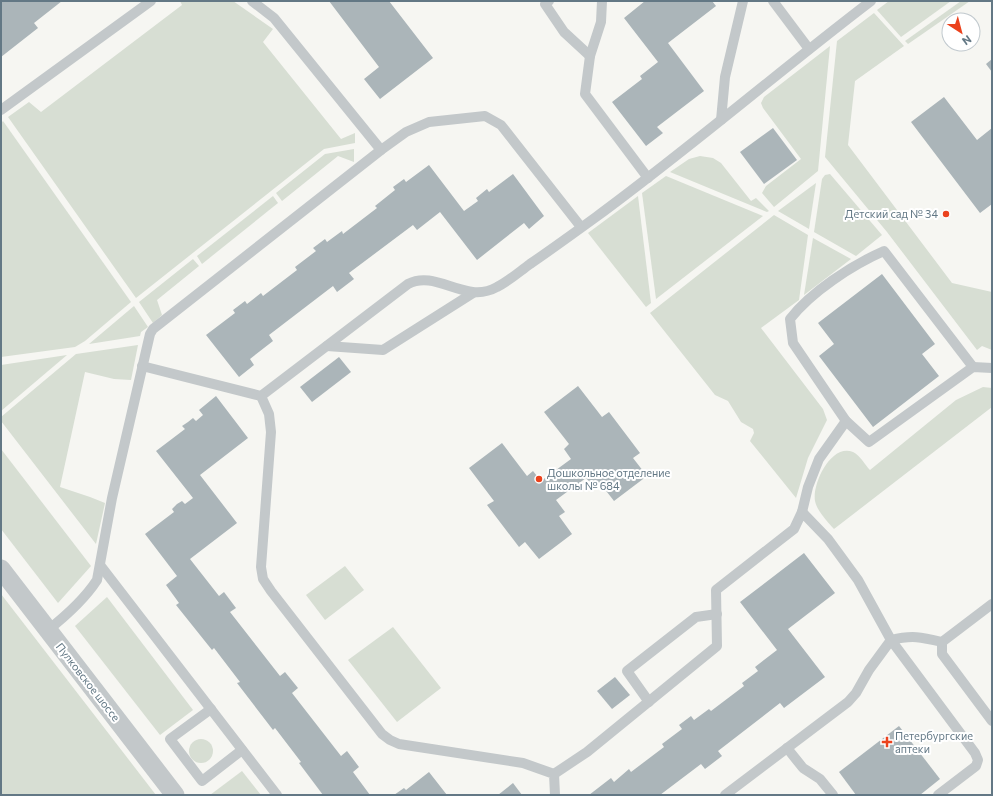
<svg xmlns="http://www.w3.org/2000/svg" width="993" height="796" font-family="Commissioner,sans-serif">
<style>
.green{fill:#d7ded3}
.building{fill:#abb5b9}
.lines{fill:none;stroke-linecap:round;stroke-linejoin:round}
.lane{stroke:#c3c8ca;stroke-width:10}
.street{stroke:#c3c8ca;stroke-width:19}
.poi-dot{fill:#eb421d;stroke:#fff;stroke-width:1.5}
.labels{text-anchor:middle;stroke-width:4;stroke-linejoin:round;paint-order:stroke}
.poi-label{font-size:11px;fill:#637885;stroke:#fff;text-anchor:start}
.street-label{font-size:11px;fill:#637885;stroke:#fff}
</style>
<rect width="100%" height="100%" fill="#f6f6f2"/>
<g class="green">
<polygon points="180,1 233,1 273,29 263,42 341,139 355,133 355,143 324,149 136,298 8,117 29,102 41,112 182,5"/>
<polygon points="889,1 951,1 901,37 877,10"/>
<polygon points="961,1 970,1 908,44 905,41"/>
<polygon points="874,13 904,46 855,81 848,145 952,283 992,292 992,350 982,346 977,350 887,232 825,157 837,41"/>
<polygon points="830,46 818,171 774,207 762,193 766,186 801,159 763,108 761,103 764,97"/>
<polygon points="3,121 131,302 85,341 75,347 1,357 1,123"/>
<polygon points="354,149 354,162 338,156 282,201 276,193 325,154"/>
<polygon points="700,156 713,158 721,163 751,201 756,198 769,211 767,212 670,172 689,159"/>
<polygon points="830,174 882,235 856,256 814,232 822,179 825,175"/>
<polygon points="666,176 763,216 656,299 642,193"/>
<polygon points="816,183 809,229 778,211"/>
<polygon points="273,196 278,203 202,264 197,256"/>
<polygon points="638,196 651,303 646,307 588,233"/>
<polygon points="774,215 808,235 799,300 761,328 823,409 827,420 808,458 796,498 750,441 754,433 753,429 741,422 728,401 715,395 650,313"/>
<polygon points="813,238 851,259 804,295"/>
<polygon points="193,259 199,266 157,300 162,315 153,323 139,302"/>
<polygon points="134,306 148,327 141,332 140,336 89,344"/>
<polygon points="138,345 131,380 114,379 85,372 60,487 90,497 105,503 96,544 1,421 1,417 76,354"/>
<polygon points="67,355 1,411 1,365"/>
<path d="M 983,387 L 992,388 L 992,407 L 834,529 C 827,521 817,511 815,501 C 812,484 831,443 853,452 C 860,455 865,465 870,470 L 956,400 Z"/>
<polygon points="1,449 91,566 58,603 1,529"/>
<polygon points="345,566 364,590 325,620 306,595"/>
<polygon points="1,594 156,795 1,795"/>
<polygon points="107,597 193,710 160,735 75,626"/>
<polygon points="393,627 441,688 397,722 348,660"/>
<circle cx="201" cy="751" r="12"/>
<polygon points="242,771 261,795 210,795"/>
</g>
<g class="building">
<polygon points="1,1 62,1 34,23 38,28 1,57"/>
<polygon points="329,1 389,1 433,58 380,99 364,79 379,67"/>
<polygon points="645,1 712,1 716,6 668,43 704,91 657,127 663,133 646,146 612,102 642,79 640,76 658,62 624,18"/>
<polygon points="992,59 992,72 986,64"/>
<polygon points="944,97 977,140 992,128 992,204 980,213 911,122"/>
<polygon points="773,128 797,160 764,184 740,152"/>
<polygon points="429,165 464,211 478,201 476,198 487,189 489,192 513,174 544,216 529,229 524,223 477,260 440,212 417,230 413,225 349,273 354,279 337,292 333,286 269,335 273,341 250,359 254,365 239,377 206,335 235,313 233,310 245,301 247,304 261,293 263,296 297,270 295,267 316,251 313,248 325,239 327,242 342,231 343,234 377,208 375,206 395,190 393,187 404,179 406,182"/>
<polygon points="882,274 935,344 922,354 939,376 873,427 819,356 834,344 818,323"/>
<polygon points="339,357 351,372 312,402 300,387"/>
<polygon points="578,386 602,417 609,412 640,453 633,458 647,476 614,501 600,483 594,487 586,478 556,500 565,512 559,516 572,534 539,559 525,542 519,547 487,505 494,501 469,468 502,443 527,476 533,471 541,481 571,459 564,449 569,444 544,412"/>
<polygon points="216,396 248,438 200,475 237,523 190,559 219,596 224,592 236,608 230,612 280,676 285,672 298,688 292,693 341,756 347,751 359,767 353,772 370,795 323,795 299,763 301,762 275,728 273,730 237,683 240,682 214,648 212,650 176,605 179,603 166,585 177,576 145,534 174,512 172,509 177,504 182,501 185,504 193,498 156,451 185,429 182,426 188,422 193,418 196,421 203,415 199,410"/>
<polygon points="804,553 835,593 788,629 825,677 784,708 780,703 718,751 722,756 705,769 701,764 660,795 589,795 611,778 614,782 629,769 631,772 664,747 662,744 682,729 679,725 691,716 694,720 709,709 711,711 744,686 742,683 758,671 755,667 777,650 740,602"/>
<polygon points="615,677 630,695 612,709 597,691"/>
<polygon points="899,726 940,779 920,795 856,795 839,772"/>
<polygon points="429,772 447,795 394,795 404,788 406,790"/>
<polygon points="513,783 522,795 498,795"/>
</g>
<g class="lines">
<g class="lane">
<polyline points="549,1 545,4 564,32 590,56"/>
<polyline points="602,1 601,22 590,56 585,94 648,178"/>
<polyline points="773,1 809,49"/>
<polyline points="1,110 151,1"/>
<polyline points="721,120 725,77 743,1"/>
<polyline points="381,150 406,132 429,122 485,116 501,125 581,227"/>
<polyline points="327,346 383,350 473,293"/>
<path d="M 142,366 L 261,396 L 408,284 C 437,269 465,305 497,287 C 509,281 519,272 530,264 C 552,249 574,233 596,217 C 690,148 778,72 871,1"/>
<polyline points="261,396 269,414 271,432 261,567 263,579 271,591 382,734 390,740 399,744 523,763 554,774 555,795"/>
<path d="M 846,421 L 793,343 L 790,319 C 811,292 852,265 884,251 L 973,367"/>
<polyline points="802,512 808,487 819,459 846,421 869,442 973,367 992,368"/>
<polyline points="100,565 277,795"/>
<polyline points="992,604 942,642 942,654 992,721"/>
<path d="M 48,630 C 67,615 84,600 97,580 L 112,498 L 150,334 L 153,329 L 381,150 L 274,18 L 252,1"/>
<polyline points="649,702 627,671 696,617 717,614"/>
<polyline points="211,709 170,739 202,781 242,750"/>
<polyline points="787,748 803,768 820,779 833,795"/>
<polyline points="554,774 587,752 717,646 716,590 794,529 802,512 828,539 858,580 891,640 869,670 856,693 848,702 725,795"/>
<path d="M 938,795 L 976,766 L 978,760 L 975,753 L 891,640 C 912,635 921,637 942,642"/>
</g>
<polyline class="street" points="1,569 175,795"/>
</g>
<g class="poi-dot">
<circle cx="946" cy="214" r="4"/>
<circle cx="539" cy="479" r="4"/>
<path d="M885 736h4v4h4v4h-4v4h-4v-4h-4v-4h4z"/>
</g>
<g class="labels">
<g class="poi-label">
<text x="938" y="218" text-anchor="end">Детский сад № 34</text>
<text x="547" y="477">Дошкольное отделение<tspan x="547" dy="13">школы № 684</tspan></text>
<text x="895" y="740">Петербургские<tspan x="895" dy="13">аптеки</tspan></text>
</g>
<g class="street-label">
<text transform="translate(88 682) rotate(52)" y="4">Пулковское шоссе</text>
</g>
</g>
<rect width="993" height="796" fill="none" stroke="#637885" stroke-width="4"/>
<g transform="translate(961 32) rotate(144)"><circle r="19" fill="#ffffff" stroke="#c1c9ce"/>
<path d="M0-3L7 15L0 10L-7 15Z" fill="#eb421d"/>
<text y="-6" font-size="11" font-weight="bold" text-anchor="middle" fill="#637885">N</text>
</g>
</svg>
